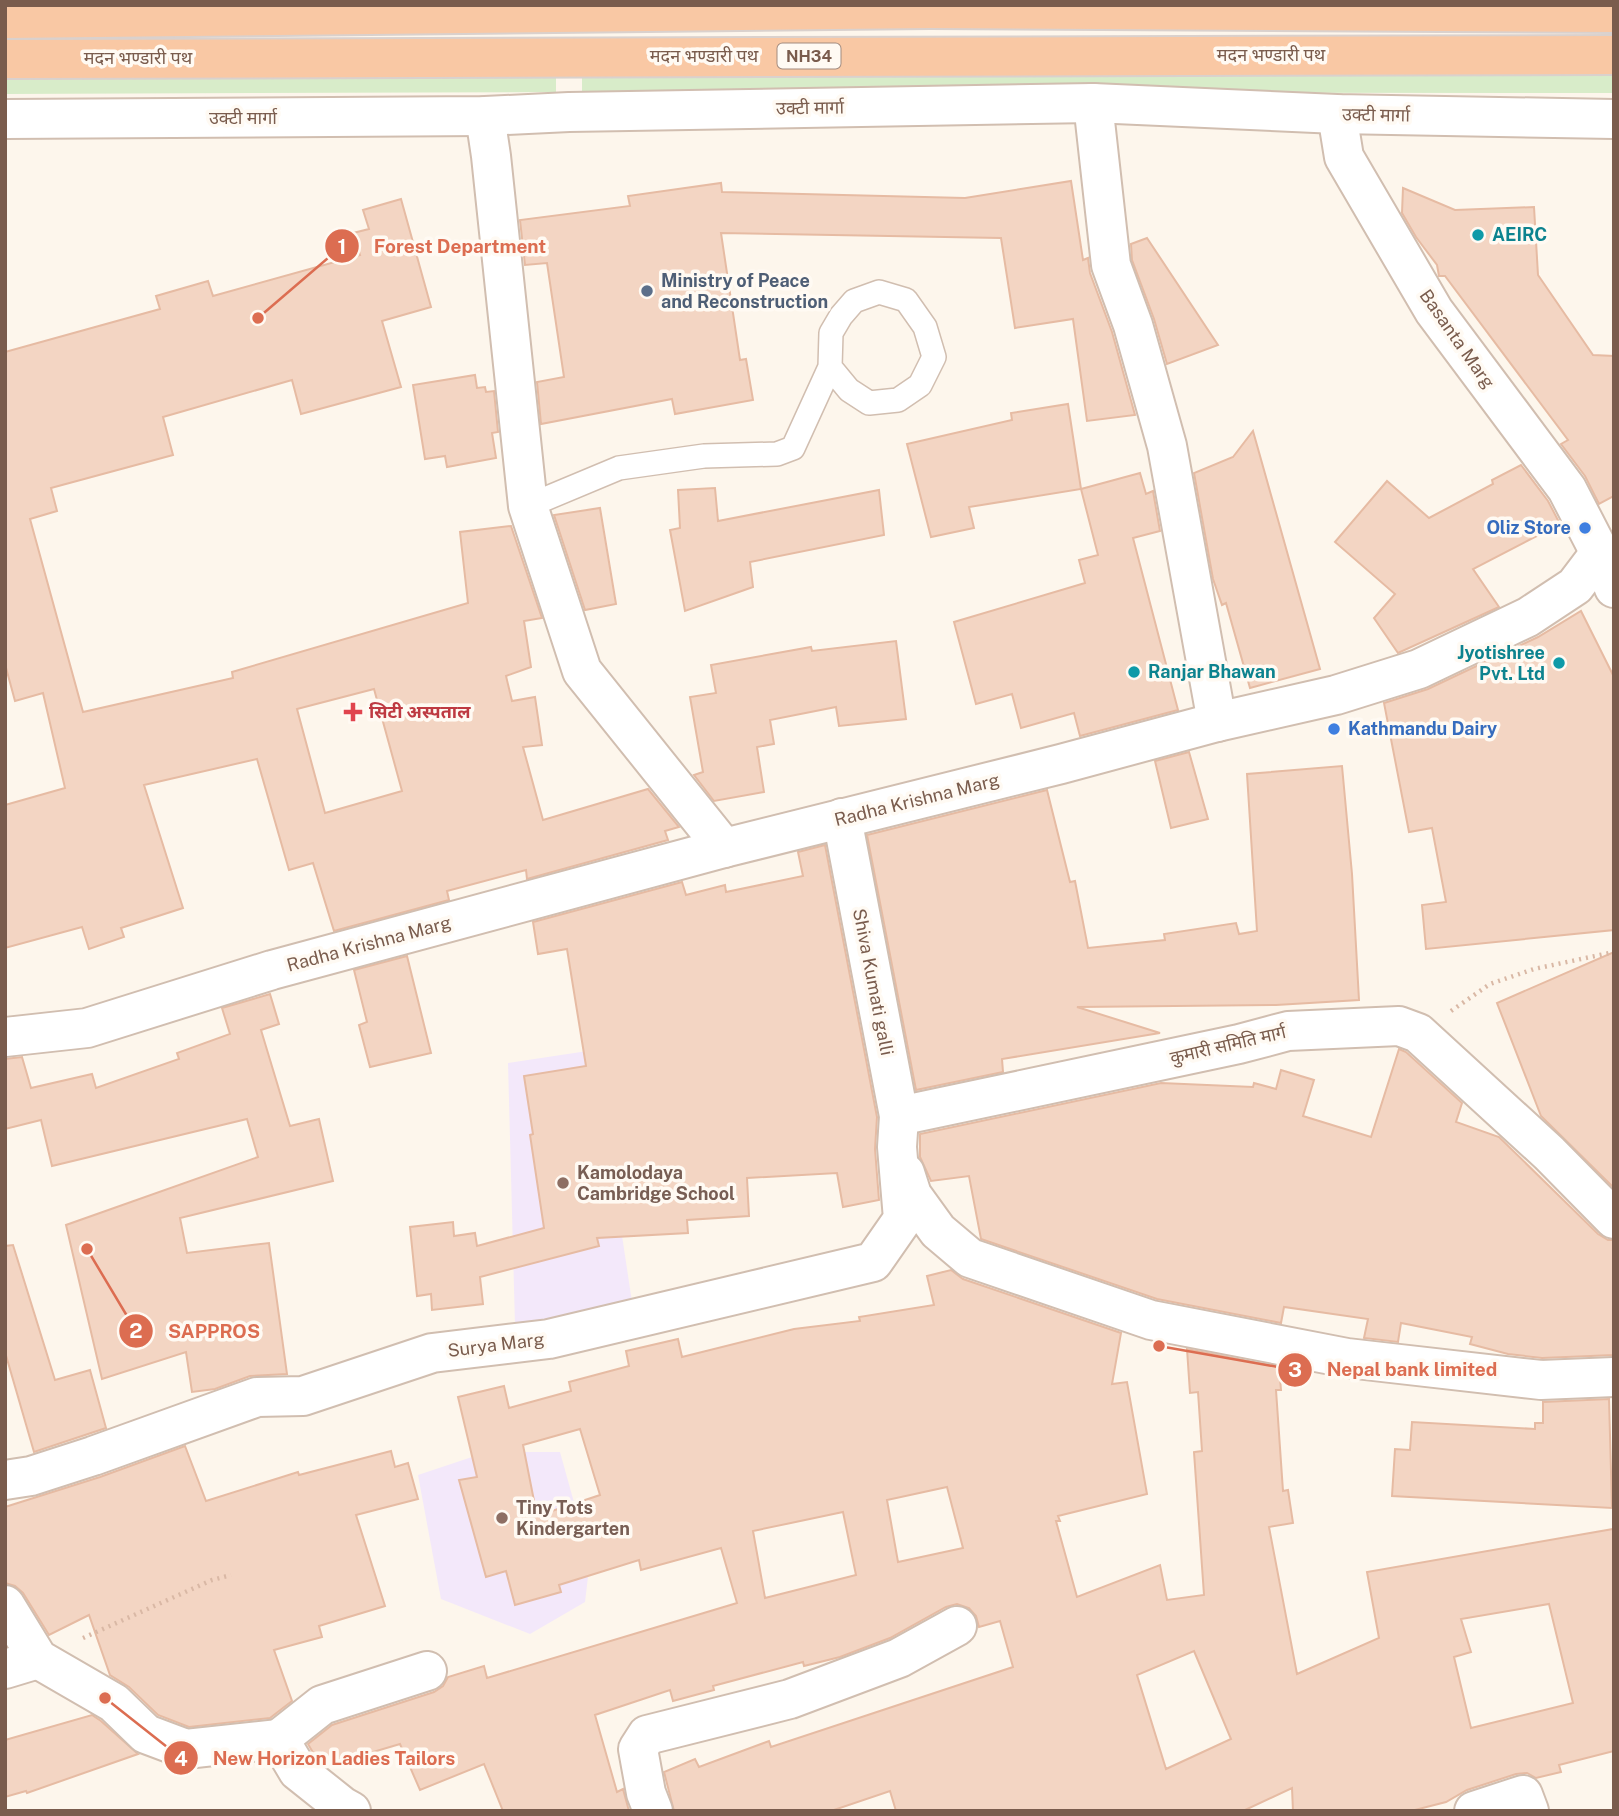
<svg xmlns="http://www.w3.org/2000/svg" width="1619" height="1816" font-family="'Public Sans','Noto Sans Devanagari',sans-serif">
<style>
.education{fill:#f3e8fa}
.green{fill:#d8ecc9}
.building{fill:#f3d5c3;stroke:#e6bba3;stroke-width:2;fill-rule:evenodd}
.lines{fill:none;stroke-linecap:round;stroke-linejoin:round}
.service-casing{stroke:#d1beb0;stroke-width:26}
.minor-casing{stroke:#d1beb0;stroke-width:42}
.tertiary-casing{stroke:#d1beb0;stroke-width:42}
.trunk-casing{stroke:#dad1cd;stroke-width:42}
.path{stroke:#d9b8a5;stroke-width:4.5;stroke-dasharray:2 5;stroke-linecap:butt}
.service{stroke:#fff;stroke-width:23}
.minor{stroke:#fff;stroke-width:38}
.tertiary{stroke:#fff;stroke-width:38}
.trunk{stroke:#f9c8a4;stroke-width:38}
.culture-dot{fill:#0f9aa8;stroke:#fffaf3;stroke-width:2.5}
.service-dot{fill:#5c6f8a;stroke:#fffaf3;stroke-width:2.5}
.shop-dot{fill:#3f7fe0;stroke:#fffaf3;stroke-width:2.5}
.health-dot{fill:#e0444e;stroke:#fffaf3;stroke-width:2.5}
.education-dot{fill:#8d6e63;stroke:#fffaf3;stroke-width:2.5}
.labels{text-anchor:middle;stroke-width:7;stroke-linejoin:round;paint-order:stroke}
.shield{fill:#fffaf3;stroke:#a28b7f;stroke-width:2}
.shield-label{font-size:16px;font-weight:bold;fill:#7a5c4d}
.street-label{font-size:18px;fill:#7a5c4d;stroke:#fffaf3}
.culture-label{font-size:18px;font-weight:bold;fill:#0d838f;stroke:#fffaf3;text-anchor:start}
.service-label{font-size:18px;font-weight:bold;fill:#4e5e75;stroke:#fffaf3;text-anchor:start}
.shop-label{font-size:18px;font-weight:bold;fill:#366cbe;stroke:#fffaf3;text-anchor:end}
.health-label{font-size:18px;font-weight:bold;fill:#be3a42;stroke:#fffaf3;text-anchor:start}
.education-label{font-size:18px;font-weight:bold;fill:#785e54;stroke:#fffaf3;text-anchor:start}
.leader{fill:none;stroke:#dc6d51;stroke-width:2.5}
.callout-dot{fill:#dc6d51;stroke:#fffaf3;stroke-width:2.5}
.mark-label{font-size:21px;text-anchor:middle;font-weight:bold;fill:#fff}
.callout-label{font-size:19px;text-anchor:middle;font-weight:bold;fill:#dc6d51;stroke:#fffaf3;stroke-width:7;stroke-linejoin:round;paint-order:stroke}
</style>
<rect width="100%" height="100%" fill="#fdf6ec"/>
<g class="education">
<polygon points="594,1050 632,1302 515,1325 508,1063"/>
<polygon points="487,1452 560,1452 590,1560 585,1602 530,1634 441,1599 418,1475"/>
</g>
<g class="green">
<polygon points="994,74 1614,76 1614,93 582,92 582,75"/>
<polygon points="556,75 556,92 5,94 5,77"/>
</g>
<g class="building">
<polygon points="1071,181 1083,260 1088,258 1090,273 1112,332 1135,415 1087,421 1073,319 1015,328 1001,238 721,233 740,360 746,359 753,400 675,414 672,399 541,424 537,382 564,377 547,263 525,265 520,220 630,206 628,196 721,183 722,192 965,198"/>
<polygon points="1403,188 1455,210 1534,207 1538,275 1593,355 1614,356 1614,496 1599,504 1585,476 1561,444 1568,440 1445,276 1439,276 1437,265 1416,237 1402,213"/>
<path d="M 401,199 L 431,307 L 382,321 L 401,387 L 301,414 L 292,380 L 163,417 L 173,455 L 51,488 L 57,511 L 30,519 L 83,712 L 233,678 L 232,672 L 468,603 L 460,532 L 511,526 L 542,618 L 524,621 L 531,667 L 506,676 L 512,701 L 535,697 L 542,745 L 523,747 L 543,820 L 648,789 L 679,827 L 665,831 L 668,840 L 527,879 L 526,870 L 447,891 L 449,900 L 334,931 L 313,863 L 289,870 L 257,759 L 144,785 L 183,908 L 121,928 L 124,937 L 89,949 L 82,927 L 5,948 L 5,805 L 65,788 L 43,693 L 15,701 L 5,664 L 5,352 L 160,309 L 156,296 L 208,281 L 213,296 L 360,255 L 353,233 L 369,229 L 363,210 ZM 374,689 L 402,791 L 325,813 L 297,709 Z"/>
<polygon points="1147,238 1218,345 1167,364 1154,319 1132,260 1131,244"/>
<polygon points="475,375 477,388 485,387 486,392 494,391 498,432 492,433 496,458 447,467 445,456 425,459 413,385"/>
<polygon points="1068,404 1081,489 969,507 974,528 931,537 907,444 1012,420 1011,413"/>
<polygon points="1253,431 1320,669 1250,688 1226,603 1222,605 1213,579 1194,473 1233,457"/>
<polygon points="1521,465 1548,501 1560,524 1473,569 1499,607 1398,653 1374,618 1395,594 1335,542 1387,481 1429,518 1493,484 1492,480"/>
<polygon points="1140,473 1146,494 1153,491 1160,531 1133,538 1178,710 1080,736 1074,713 1021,728 1012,694 976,704 954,622 1085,583 1079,560 1098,555 1081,489"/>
<polygon points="715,488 718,521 879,490 884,535 750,562 753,587 685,611 670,530 680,528 678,490"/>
<polygon points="600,508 616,604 585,610 554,515"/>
<polygon points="1581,611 1614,677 1614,930 1426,949 1422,905 1446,902 1432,828 1409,832 1384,703 1428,689 1538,637"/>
<polygon points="896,641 906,719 839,726 836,707 770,720 774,744 757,747 764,792 714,801 694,775 703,772 690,697 716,693 711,665 811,647 812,651"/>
<polygon points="1189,752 1208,819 1171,828 1155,761"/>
<polygon points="1342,766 1352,874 1359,1000 1276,1005 1077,1007 1160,1033 1002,1059 1003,1072 916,1090 867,835 1047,790 1070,882 1075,881 1088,948 1165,940 1164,934 1236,923 1239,934 1257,931 1247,774"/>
<polygon points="825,845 877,1117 875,1149 879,1200 843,1207 837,1173 747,1178 749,1216 687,1220 688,1233 597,1238 599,1246 480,1277 483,1304 432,1310 431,1294 417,1296 410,1227 453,1222 454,1236 475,1233 477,1246 544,1228 530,1135 533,1134 524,1076 586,1066 567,949 538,954 533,922 682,882 686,895 725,885 726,892 803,876 798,852"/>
<polygon points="1614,952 1614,1188 1541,1116 1497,1003"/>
<polygon points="407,956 431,1053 370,1067 359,1025 367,1022 354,970"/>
<polygon points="270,994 279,1024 261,1030 290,1126 319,1119 333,1181 180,1218 187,1253 269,1243 287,1374 250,1376 215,1389 192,1392 186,1352 102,1379 66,1225 258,1157 247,1119 52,1166 41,1120 5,1129 5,1059 22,1057 31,1088 92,1074 96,1088 179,1059 177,1053 230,1034 222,1008"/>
<polygon points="1399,1049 1406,1052 1462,1103 1456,1122 1499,1137 1598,1234 1608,1240 1614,1240 1614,1355 1542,1358 1508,1354 1470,1344 1472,1337 1401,1323 1398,1342 1364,1338 1368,1319 1284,1307 1281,1323 1157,1299 981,1239 969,1176 931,1181 920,1157 920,1134 1161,1083 1253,1087 1254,1083 1276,1089 1281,1070 1314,1080 1303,1116 1371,1137"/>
<polygon points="13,1245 55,1380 90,1370 106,1428 34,1452 5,1352 5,1246"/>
<path d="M 951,1270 L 963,1279 L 1121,1333 L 1112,1384 L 1127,1382 L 1147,1494 L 1058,1516 L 1060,1521 L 1056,1521 L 1077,1597 L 1160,1565 L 1167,1600 L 1204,1595 L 1194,1452 L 1202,1451 L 1198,1392 L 1190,1393 L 1187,1349 L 1279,1367 L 1281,1390 L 1276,1390 L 1283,1491 L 1288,1490 L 1293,1523 L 1269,1527 L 1297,1674 L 1379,1638 L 1367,1572 L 1613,1529 L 1614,1751 L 1559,1765 L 1561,1772 L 1536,1778 L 1527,1773 L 1516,1774 L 1467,1790 L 1446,1802 L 1411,1811 L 1293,1811 L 1292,1788 L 1243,1811 L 896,1811 L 890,1791 L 831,1811 L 674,1811 L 664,1772 L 695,1759 L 699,1767 L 769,1741 L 771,1747 L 1013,1667 L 1000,1621 L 979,1627 L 976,1616 L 969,1608 L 957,1604 L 946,1607 L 890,1638 L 840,1657 L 804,1666 L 803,1662 L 713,1686 L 714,1690 L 673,1701 L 670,1690 L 595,1715 L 617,1792 L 623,1789 L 629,1811 L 503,1811 L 484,1764 L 420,1790 L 400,1744 L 326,1766 L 315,1756 L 308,1744 L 332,1725 L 434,1692 L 443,1686 L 448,1677 L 484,1666 L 487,1678 L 737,1603 L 721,1548 L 641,1570 L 639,1560 L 559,1585 L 561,1592 L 515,1605 L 506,1571 L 486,1577 L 459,1480 L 477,1477 L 458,1397 L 504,1386 L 509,1408 L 571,1391 L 569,1382 L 629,1366 L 626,1351 L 678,1339 L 682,1357 L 794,1329 L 860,1321 L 859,1317 L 934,1305 L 927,1276 ZM 580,1429 L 600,1495 L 537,1516 L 523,1445 ZM 947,1487 L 963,1548 L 898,1562 L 887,1500 ZM 843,1512 L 856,1575 L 765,1598 L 753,1531 ZM 1549,1604 L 1573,1703 L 1471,1728 L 1454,1657 L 1471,1652 L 1461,1619 ZM 1194,1651 L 1231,1739 L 1166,1769 L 1137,1675 Z"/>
<polygon points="1609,1399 1612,1508 1392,1496 1395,1449 1410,1450 1412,1422 1535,1429 1535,1423 1543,1423 1543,1402"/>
<polygon points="185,1446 206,1501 298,1472 299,1475 391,1451 395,1467 408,1463 418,1499 356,1515 385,1606 319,1626 322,1637 274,1650 292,1701 270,1718 189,1727 158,1715 129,1687 110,1675 89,1615 49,1635 23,1593 15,1586 5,1583 5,1507 100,1477"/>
<polygon points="92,1715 101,1721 138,1754 27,1793 26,1791 5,1797 5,1740"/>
</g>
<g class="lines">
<g class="service-casing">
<polyline id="service" points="528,506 619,468 704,456 777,454 793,448 830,367 831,333 841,316 854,301 879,292 906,300 925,327 934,357 920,385 898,400 869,403 849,390 830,367"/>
</g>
<g class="minor-casing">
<g id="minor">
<polyline points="1093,103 1111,265 1133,325 1167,446 1217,722"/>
<polyline points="1337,114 1344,157 1434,311 1567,489 1600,553 1614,588"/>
<polyline points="485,116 491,156 528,506 582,671 724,848"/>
<polyline points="5,1037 87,1028 272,970 724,848 1061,764 1217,722 1336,695 1419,669 1528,617 1575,586 1600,553"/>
<polyline points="899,1116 1239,1044 1288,1031 1399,1026 1418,1033 1549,1153 1614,1219"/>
<polyline points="905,1173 912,1195 938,1231 970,1258 1151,1320 1347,1358 1541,1380 1614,1377"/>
<polyline points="5,1480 31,1476 93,1456 257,1397 303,1396 432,1353 549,1339 873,1262 903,1219 897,1147 899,1116 842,818"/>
<polyline points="5,1605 38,1659 114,1703 146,1734 186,1749 279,1739 298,1771 342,1806 351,1811"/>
<polyline points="5,1669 38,1659"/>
<polyline points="279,1739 322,1705 427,1671"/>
<polyline points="653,1811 646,1793 638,1749 647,1735 790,1699 899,1658 957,1626"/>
<polyline points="1474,1811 1523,1795 1529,1811"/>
</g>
</g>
<g class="tertiary-casing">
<polyline id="tertiary" points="5,119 485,116 569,112 1093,103 1337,114 1614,119"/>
</g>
<g class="trunk-casing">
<g id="trunk">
<polyline points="5,19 930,9 1614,13"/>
<polyline points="5,59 1614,55"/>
</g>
</g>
<g class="path">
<polyline points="1451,1011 1490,984 1534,969 1614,952"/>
<polyline points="83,1638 212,1580 231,1575"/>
</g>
<use href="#service" class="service"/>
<use href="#minor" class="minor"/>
<use href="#tertiary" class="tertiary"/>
<use href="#trunk" class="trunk"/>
</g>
<g class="culture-dot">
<circle cx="1478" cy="235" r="7"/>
<circle cx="1559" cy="663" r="7"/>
<circle cx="1134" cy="672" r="7"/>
</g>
<circle class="service-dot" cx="647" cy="291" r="7"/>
<g class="shop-dot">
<circle cx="1585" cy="528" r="7"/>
<circle cx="1334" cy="729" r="7"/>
</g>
<path class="health-dot" d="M349.5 701.5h7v7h7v7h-7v7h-7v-7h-7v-7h7z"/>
<g class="education-dot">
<circle cx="563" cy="1183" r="7"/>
<circle cx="502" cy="1518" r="7"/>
</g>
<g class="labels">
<rect class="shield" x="777.5" y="43.5" width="63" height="25" rx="5"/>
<g class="shield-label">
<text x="809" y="62">NH34</text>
</g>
<g class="street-label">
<text x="1271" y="61">मदन भण्डारी पथ</text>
<text x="704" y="62">मदन भण्डारी पथ</text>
<text x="138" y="64">मदन भण्डारी पथ</text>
<text transform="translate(810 108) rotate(-1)" y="6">उक्टी मार्गा</text>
<text transform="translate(1376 115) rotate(1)" y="6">उक्टी मार्गा</text>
<text x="243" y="124">उक्टी मार्गा</text>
<text transform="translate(1457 339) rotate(55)" y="6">Basanta Marg</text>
<text transform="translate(917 800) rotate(-14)" y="6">Radha Krishna Marg</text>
<text transform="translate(369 944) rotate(-15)" y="6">Radha Krishna Marg</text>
<text transform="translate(873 982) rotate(79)" y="6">Shiva Kumati galli</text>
<text transform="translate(1228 1045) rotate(-13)" y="6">कुमारी समिति मार्ग</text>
<text transform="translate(496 1345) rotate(-7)" y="6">Surya Marg</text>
</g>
<g class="culture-label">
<text x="1492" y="241">AEIRC</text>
<text x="1545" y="659" text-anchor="end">Jyotishree<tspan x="1545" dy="21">Pvt. Ltd</tspan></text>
<text x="1148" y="678">Ranjar Bhawan</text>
</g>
<g class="service-label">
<text x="661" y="287">Ministry of Peace<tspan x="661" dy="21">and Reconstruction</tspan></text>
</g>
<g class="shop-label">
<text x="1571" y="534">Oliz Store</text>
<text x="1348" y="735" text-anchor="start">Kathmandu Dairy</text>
</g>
<g class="health-label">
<text x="369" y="718">सिटी अस्पताल</text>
</g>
<g class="education-label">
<text x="577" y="1179">Kamolodaya<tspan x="577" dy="21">Cambridge School</tspan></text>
<text x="516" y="1514">Tiny Tots<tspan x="516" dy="21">Kindergarten</tspan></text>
</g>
</g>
<path class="leader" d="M258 318L342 246M87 1249L136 1331M1159 1346L1295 1370M105 1698L181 1758"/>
<g class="callout-dot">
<circle cx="258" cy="318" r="7"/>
<circle cx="87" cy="1249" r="7"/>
<circle cx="1159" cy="1346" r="7"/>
<circle cx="105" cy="1698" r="7"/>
<circle cx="342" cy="246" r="18"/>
<circle cx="136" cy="1331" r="18"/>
<circle cx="1295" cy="1370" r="18"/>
<circle cx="181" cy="1758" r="18"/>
</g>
<g class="mark-label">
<text x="342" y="254">1</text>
<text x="136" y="1338">2</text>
<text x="1295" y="1377">3</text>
<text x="181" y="1766">4</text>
</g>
<g class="callout-label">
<text x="460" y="253">Forest Department</text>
<text x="214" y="1338">SAPPROS</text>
<text x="1412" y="1376">Nepal bank limited</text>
<text x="334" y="1765">New Horizon Ladies Tailors</text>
</g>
<rect width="1619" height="1816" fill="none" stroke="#7a5c4d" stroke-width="14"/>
</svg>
